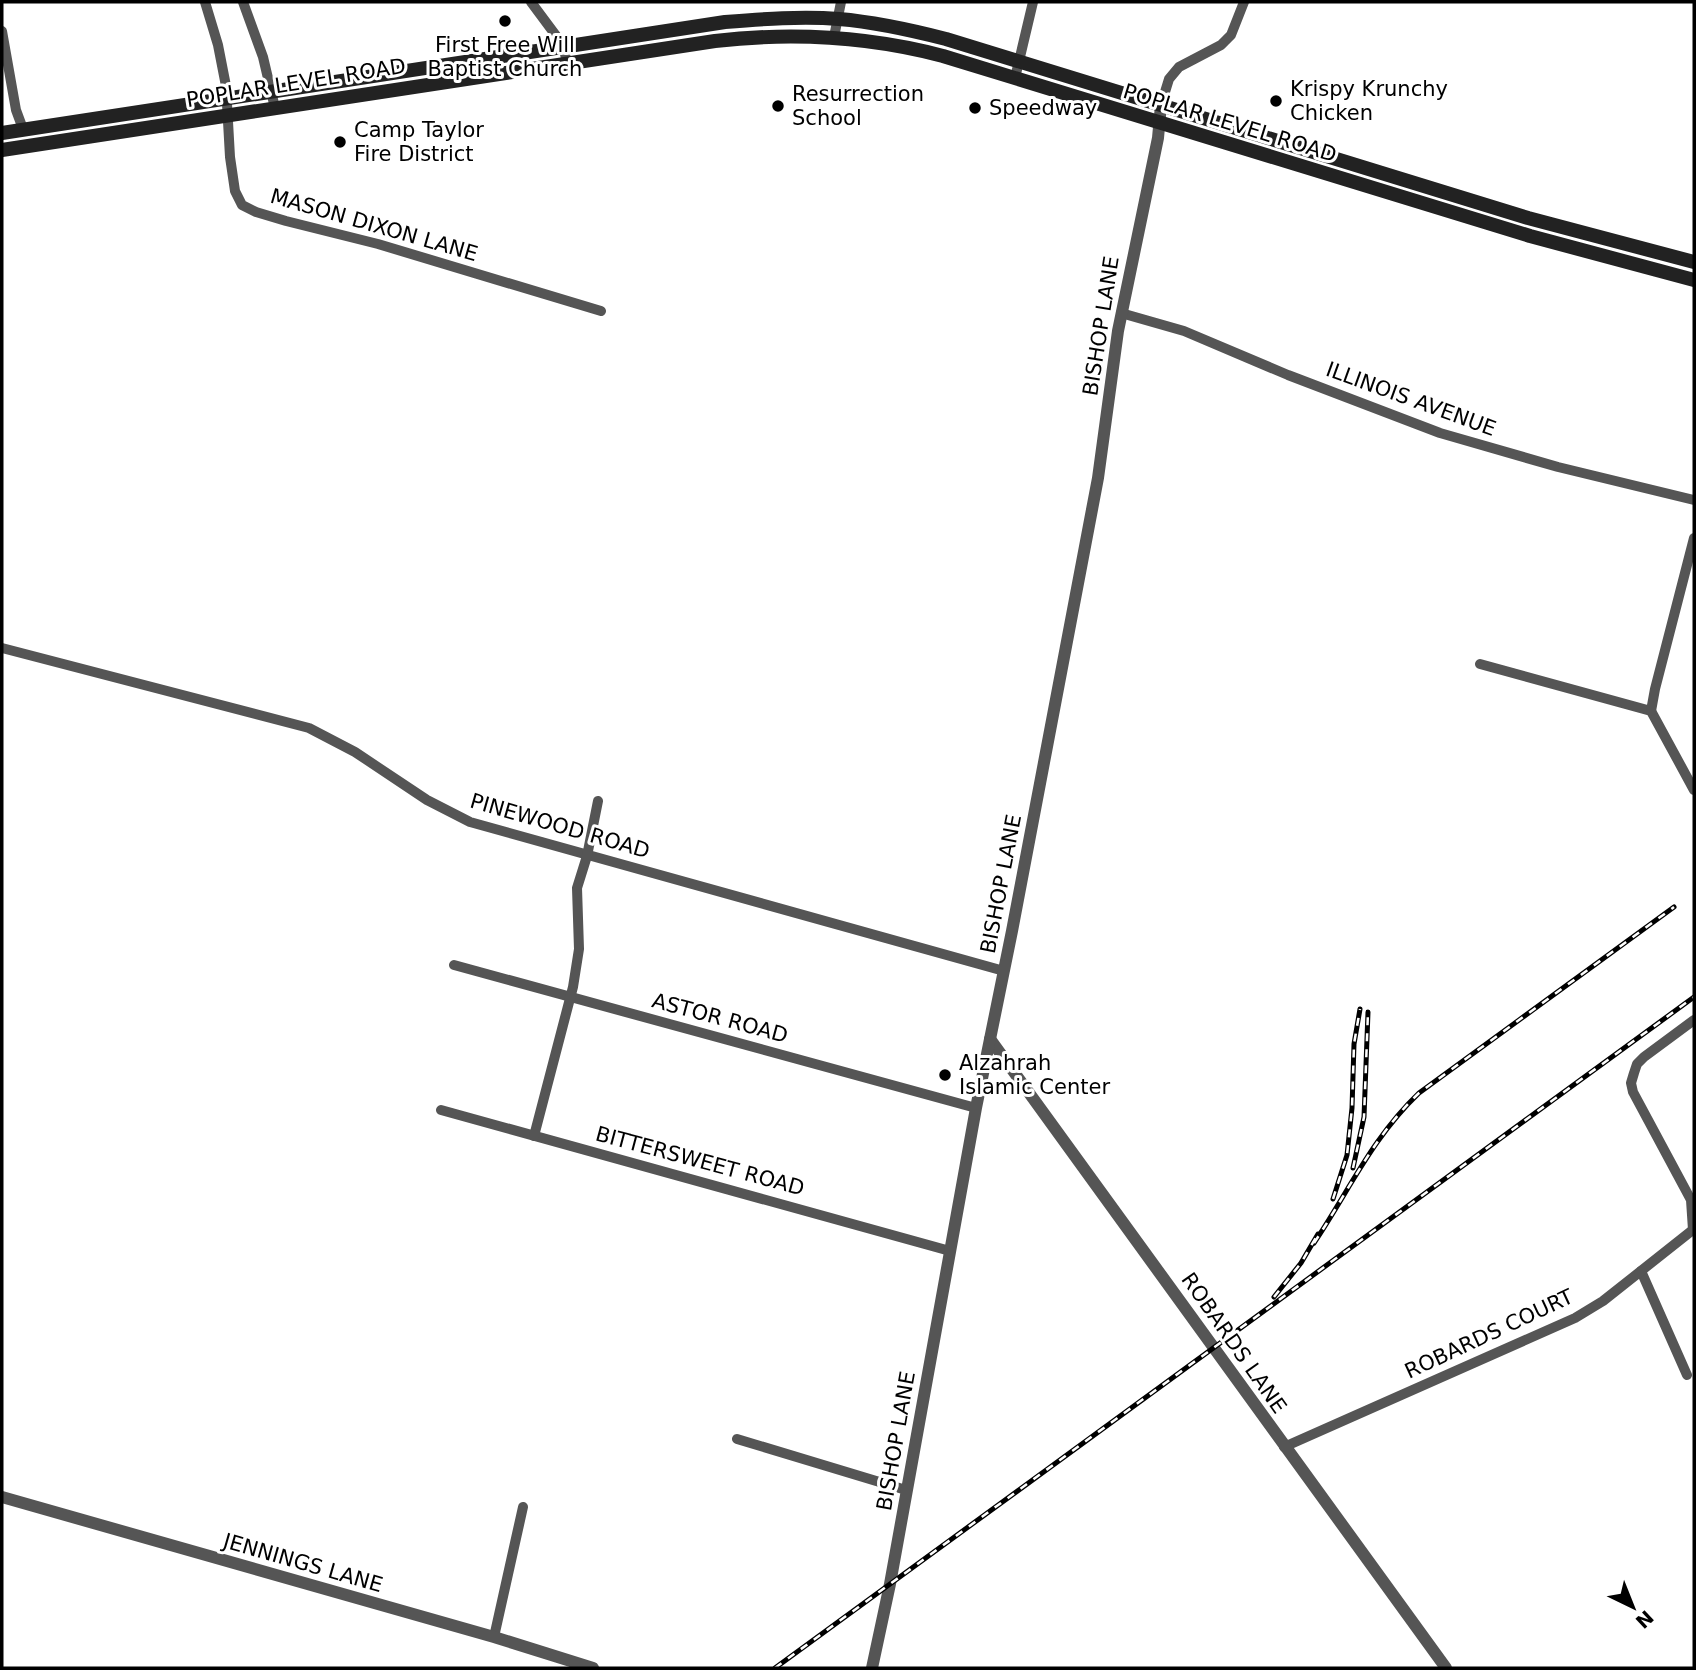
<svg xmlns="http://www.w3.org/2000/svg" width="1696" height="1670" font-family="'DejaVu Sans',sans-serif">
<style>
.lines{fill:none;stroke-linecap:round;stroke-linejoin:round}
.minor{stroke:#555;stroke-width:10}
.tertiary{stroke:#555;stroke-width:12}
.secondary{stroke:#222;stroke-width:14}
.rail-casing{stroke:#000;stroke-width:5}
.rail{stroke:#fff;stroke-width:2.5;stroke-dasharray:8;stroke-linecap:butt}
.poi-dot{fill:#000;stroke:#fff;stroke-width:2.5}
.labels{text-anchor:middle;stroke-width:6;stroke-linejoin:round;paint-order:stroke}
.poi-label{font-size:21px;fill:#000;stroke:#fff;text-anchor:start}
.street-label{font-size:21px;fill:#000;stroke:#fff}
</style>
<rect width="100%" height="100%" fill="#fff"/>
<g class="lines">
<g class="minor">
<polyline points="205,2 218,45 226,86 230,157 235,191 242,205 256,212 286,221 378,244 601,311"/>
<polyline points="243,2 263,57 275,108"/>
<polyline points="531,2 563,45 567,63"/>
<polyline points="2,31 16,110 23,129"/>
<polyline points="834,37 841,2"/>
<polyline points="1015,78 1033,2"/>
<polyline points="1161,105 1169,79 1179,67 1221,45 1231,35 1244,2"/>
<polyline points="1121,313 1184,331 1288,375 1440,433 1558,467 1694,500"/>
<polyline points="2,648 309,728 355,752 427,800 470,822 1004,971"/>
<polyline points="1480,664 1651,711 1694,790"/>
<polyline points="1651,711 1655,689 1694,538"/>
<polyline points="454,965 976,1108"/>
<polyline points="441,1110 950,1251"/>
<polyline points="534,1136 573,987 579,949 577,888 587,856 598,801"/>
<polyline points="1693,1230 1691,1200 1633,1092 1631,1083 1634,1073 1637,1064 1644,1057 1694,1020"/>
<polyline points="1641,1271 1687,1375"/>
<polyline points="737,1439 906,1490"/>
<polyline points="1284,1447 1575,1318 1603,1301 1694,1229"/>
<polyline points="494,1637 523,1507"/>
</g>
<g class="tertiary">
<polyline points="990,1039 1446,1668"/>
<polyline points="2,1497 494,1637 593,1668"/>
<polyline points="872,1668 890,1584 976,1108 1012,931 1098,478 1118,331 1158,138 1161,105"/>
</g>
<g class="secondary">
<path d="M 2,133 L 725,22 C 763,19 802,16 839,19 C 875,22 911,30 946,39 L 1528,218 L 1694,262"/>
<path d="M 2,150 L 715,41 C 793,32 867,36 943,56 L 1530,236 L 1694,280"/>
</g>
<g class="rail-casing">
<g id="rail">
<polyline points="1353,1168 1364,1117 1368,1012"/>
<polyline points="1333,1199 1347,1155 1352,1108 1354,1044 1360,1009"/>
<path d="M 1314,1243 C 1350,1189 1372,1138 1419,1093 L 1674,907"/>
<polyline points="1274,1297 1301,1263 1318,1234"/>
<polyline points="775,1668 1694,997"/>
</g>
</g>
<use href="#rail" class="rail"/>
</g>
<g class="poi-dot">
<circle cx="505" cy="21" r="7"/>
<circle cx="1276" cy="101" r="7"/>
<circle cx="778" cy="106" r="7"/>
<circle cx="975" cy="108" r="7"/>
<circle cx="340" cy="142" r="7"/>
<circle cx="945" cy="1075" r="7"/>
</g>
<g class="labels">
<g class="poi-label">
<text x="505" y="52" text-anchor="middle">First Free Will<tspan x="505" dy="24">Baptist Church</tspan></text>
<text x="1290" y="96">Krispy Krunchy<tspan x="1290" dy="24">Chicken</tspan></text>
<text x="792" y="101">Resurrection<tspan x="792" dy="24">School</tspan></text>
<text x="989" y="115">Speedway</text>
<text x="354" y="137">Camp Taylor<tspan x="354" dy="24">Fire District</tspan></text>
<text x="959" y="1070">Alzahrah<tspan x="959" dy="24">Islamic Center</tspan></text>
</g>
<g class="street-label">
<text transform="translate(296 83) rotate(-9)" y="7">POPLAR LEVEL ROAD</text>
<text transform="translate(1230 123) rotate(17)" y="7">POPLAR LEVEL ROAD</text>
<text transform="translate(374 225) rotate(16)" y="7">MASON DIXON LANE</text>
<text transform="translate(1101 326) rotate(-81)" y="7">BISHOP LANE</text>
<text transform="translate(1411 399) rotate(20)" y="7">ILLINOIS AVENUE</text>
<text transform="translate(560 826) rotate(16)" y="7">PINEWOOD ROAD</text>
<text transform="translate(1001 884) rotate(-79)" y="7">BISHOP LANE</text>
<text transform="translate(720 1018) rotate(15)" y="7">ASTOR ROAD</text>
<text transform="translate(700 1161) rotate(15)" y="7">BITTERSWEET ROAD</text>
<text transform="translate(1489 1334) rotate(-25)" y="7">ROBARDS COURT</text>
<text transform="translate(1234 1343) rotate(55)" y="7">ROBARDS LANE</text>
<text transform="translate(896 1441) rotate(-80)" y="7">BISHOP LANE</text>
<text transform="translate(303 1563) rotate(16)" y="7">JENNINGS LANE</text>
</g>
</g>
<rect width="1696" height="1670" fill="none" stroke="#000000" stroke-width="7"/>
<g transform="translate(1633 1607) rotate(137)" stroke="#ffffff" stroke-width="5" paint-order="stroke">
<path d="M0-5L12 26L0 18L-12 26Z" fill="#000000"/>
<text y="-10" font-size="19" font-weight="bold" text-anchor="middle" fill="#000000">N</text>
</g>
</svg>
